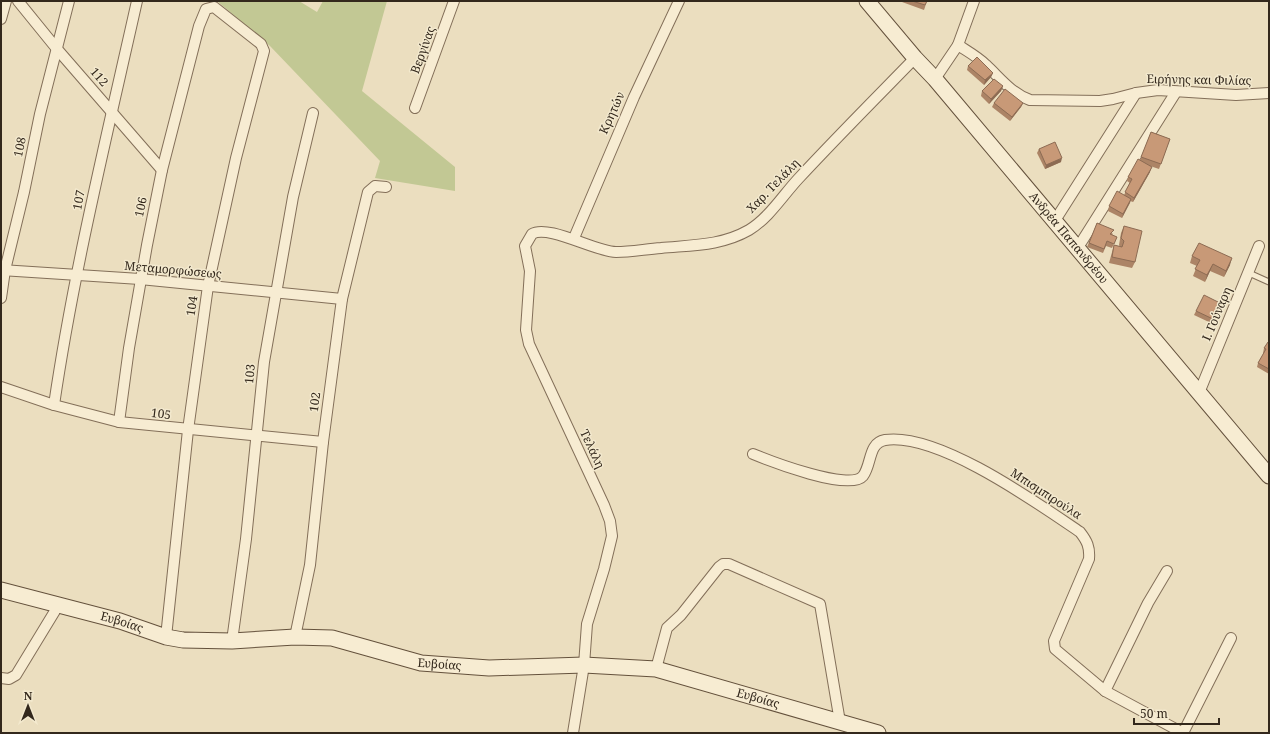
<svg xmlns="http://www.w3.org/2000/svg" width="1270" height="734" font-family="'Noto Serif',serif">
<style>
.green{fill:#c2c894}
.lines{fill:none;stroke-linecap:round;stroke-linejoin:round}
.lane-casing{stroke:#836f59;stroke-width:7}
.street-casing{stroke:#836f59;stroke-width:12}
.secondary-casing{stroke:#64513c;stroke-width:17}
.lane{stroke:#f7ecd2;stroke-width:5}
.street{stroke:#f7ecd2;stroke-width:10}
.secondary{stroke:#f7ecd2;stroke-width:15}
.wall{fill:#ac8466}
.shaded-wall{fill:#8c6b53}
.building{fill:#c89977;stroke:#8c6b53}
.labels{text-anchor:middle;stroke-width:3;stroke-linejoin:round;paint-order:stroke}
.street-label{font-size:12px;fill:#33281c;stroke:#f3e9ce}
</style>
<rect width="100%" height="100%" fill="#ebdebf"/>
<polygon class="green" points="217,1 299,1 317,12 323,1 387,1 362,91 455,167 455,191 375,178 380,161 270,46"/>
<g class="lines">
<g class="lane-casing">
<polyline id="lane" points="1249,273 1269,282"/>
</g>
<g class="street-casing">
<g id="street">
<polyline points="18,1 57,49 162,170"/>
<polyline points="1,19 6,1"/>
<path d="M 958,45 C 967,51 978,57 986,65 C 1001,79 1011,93 1030,100 L 1100,101 L 1113,99 L 1136,93 L 1158,90 L 1236,95 L 1269,93"/>
<polyline points="935,79 958,45 974,1"/>
<polyline points="415,108 454,1"/>
<polyline points="1054,222 1136,93"/>
<polyline points="574,238 634,97 679,1"/>
<polyline points="1077,249 1176,92"/>
<polyline points="1,270 140,279 342,299"/>
<polyline points="1,298 5,270 24,192 40,114 69,1"/>
<polyline points="1,387 54,405 119,422 323,442"/>
<polyline points="1199,393 1259,246"/>
<path d="M 54,405 C 74,269 107,135 137,1"/>
<polyline points="119,422 129,348 147,245 162,170 199,26 206,9 214,7 261,44 264,51 236,158 208,286 188,430 166,637"/>
<path d="M 753,454 C 770,461 850,492 863,476 C 872,464 868,443 885,440 C 938,432 1037,503 1080,532 C 1087,541 1090,547 1089,559 L 1054,641 L 1055,649 L 1105,691 L 1183,733"/>
<polyline points="295,637 310,565 323,442 342,299 368,192 375,186 386,187"/>
<polyline points="232,641 246,539 264,362 293,197 313,113"/>
<polyline points="656,669 667,628 681,615 719,567 723,564 729,564 820,604 840,722"/>
<polyline points="1,678 9,679 16,675 58,606"/>
<polyline points="1105,691 1148,603 1167,571"/>
<path d="M 573,733 L 584,665 L 587,624 L 604,569 L 612,536 L 610,521 L 604,505 L 529,344 L 526,330 L 530,271 L 525,246 L 532,234 C 548,224 596,252 616,252 C 631,252 646,249 661,248 C 692,245 721,246 749,230 C 769,218 783,195 799,178 C 837,137 876,98 915,58"/>
<polyline points="1183,733 1231,638"/>
</g>
</g>
<g class="secondary-casing">
<g id="secondary">
<path id="s1" d="M 867,1 L 915,58 L 935,79 L 1269,476"/>
<path id="s2" d="M 1,590 L 120,621 L 166,637 L 183,640 L 232,641 L 295,637 L 332,638 L 421,663 L 489,668 L 584,665 L 656,669 L 878,733"/>
</g>
</g>
<use href="#lane" class="lane"/>
<use href="#street" class="street"/>
<use href="#secondary" class="secondary"/>
</g>
<g class="wall">
<polygon points="902,1 927,1 924,10 902,2"/>
<polygon points="968,66 993,73 991,77 984,85 967,70"/>
<polygon points="1003,86 1001,91 989,104 981,96 982,91"/>
<polygon points="994,103 1023,103 1021,107 1010,121 992,107"/>
<polygon points="1151,132 1170,139 1159,169 1147,165 1150,172 1133,202 1130,201 1122,218 1108,211 1109,206 1124,195 1130,183 1127,181 1128,177 1140,160"/>
<polygon points="1039,149 1061,162 1045,169 1037,153"/>
<polygon points="1097,223 1113,234 1112,235 1117,237 1112,248 1106,246 1103,253 1087,247"/>
<polygon points="1124,226 1135,262 1132,268 1109,263 1114,245 1120,247 1119,245 1121,233"/>
<polygon points="1192,256 1230,265 1224,277 1210,271 1205,282 1193,276 1197,266 1190,263"/>
<polygon points="1220,303 1211,323 1194,315 1196,311"/>
<polygon points="1269,343 1269,374 1257,367 1258,363 1264,353 1263,353 1264,348"/>
</g>
<g class="shaded-wall">
<polygon points="993,73 991,77 984,85 985,80"/>
<polygon points="1003,86 1001,91 989,104 991,99"/>
<polygon points="1023,103 1021,107 1010,121 1012,117"/>
<polygon points="1062,158 1061,162 1045,169 1046,165"/>
<polygon points="1152,167 1150,172 1133,202 1134,198"/>
<polygon points="1131,199 1130,203 1122,218 1123,214"/>
<polygon points="1232,258 1230,265 1224,277 1226,271"/>
<polygon points="1213,264 1210,271 1205,282 1207,275"/>
</g>
<g class="building">
<polygon points="912,1 927,1 925,5"/>
<polygon points="977,57 993,73 985,80 968,66"/>
<polygon points="994,79 1003,86 991,99 982,91"/>
<polygon points="1005,89 1023,103 1012,117 994,103"/>
<polygon points="1151,132 1170,139 1161,164 1141,157"/>
<polygon points="1055,142 1062,158 1046,165 1039,149"/>
<polygon points="1138,159 1152,167 1134,198 1125,192 1132,179 1128,177"/>
<polygon points="1117,191 1131,199 1123,214 1109,206"/>
<polygon points="1097,223 1114,230 1110,234 1117,237 1114,244 1107,241 1104,249 1089,243"/>
<polygon points="1124,226 1142,231 1135,262 1112,257 1114,245 1122,247 1124,241 1121,238"/>
<polygon points="1199,243 1232,258 1226,271 1213,264 1207,275 1195,269 1200,260 1192,256"/>
<polygon points="1204,295 1220,303 1213,319 1196,311"/>
<polygon points="1268,342 1269,343 1269,369 1258,363 1266,349 1264,348"/>
</g>
<g class="labels">
<g class="street-label">
<text transform="translate(423 50) rotate(-70)" y="4">Βεργίνας</text>
<text transform="translate(99 77) rotate(49)" y="4">112</text>
<text transform="translate(1199 80) rotate(1)" y="4">Ειρήνης και Φιλίας</text>
<text transform="translate(612 113) rotate(-66)" y="4">Κρητών</text>
<text transform="translate(20 147) rotate(-78)" y="4">108</text>
<text transform="translate(773 186) rotate(-46)" y="4">Χαρ. Τελάλη</text>
<text transform="translate(79 200) rotate(-79)" y="4">107</text>
<text transform="translate(141 207) rotate(-78)" y="4">106</text>
<text dy="4" stroke="none"><textPath href="#s1" startOffset="311">Ανδρέα Παπανδρέου</textPath></text>
<text transform="translate(173 270) rotate(5)" y="4">Μεταμορφώσεως</text>
<text transform="translate(192 306) rotate(-82)" y="4">104</text>
<text transform="translate(1217 314) rotate(-67)" y="4">Ι. Γούναρη</text>
<text transform="translate(250 374) rotate(-85)" y="4">103</text>
<text transform="translate(315 402) rotate(-83)" y="4">102</text>
<text transform="translate(161 414) rotate(7)" y="4">105</text>
<text transform="translate(592 449) rotate(65)" y="4">Τελάλη</text>
<text transform="translate(1046 494) rotate(33)" y="4">Μπισμπιρούλα</text>
<text dy="4" stroke="none"><textPath href="#s2" startOffset="125">Ευβοίας</textPath></text>
<text dy="4" stroke="none"><textPath href="#s2" startOffset="449">Ευβοίας</textPath></text>
<text dy="4" stroke="none"><textPath href="#s2" startOffset="772">Ευβοίας</textPath></text>
</g>
</g>
<rect width="1270" height="734" fill="none" stroke="#33281c" stroke-width="4"/>
<g transform="translate(28 706)" stroke="#f3e9ce" stroke-width="3" paint-order="stroke">
<path d="M0-3L7 15L0 10L-7 15Z" fill="#33281c"/>
<text y="-6" font-size="11" font-weight="bold" text-anchor="middle" fill="#33281c">N</text>
</g>
<path d="M1134 718v6h85v-6" fill="none" stroke="#33281c" stroke-width="2"/>
<text x="1140" y="718" font-size="12" fill="#33281c" stroke="#f3e9ce" stroke-width="3" paint-order="stroke">50 m</text>
</svg>
